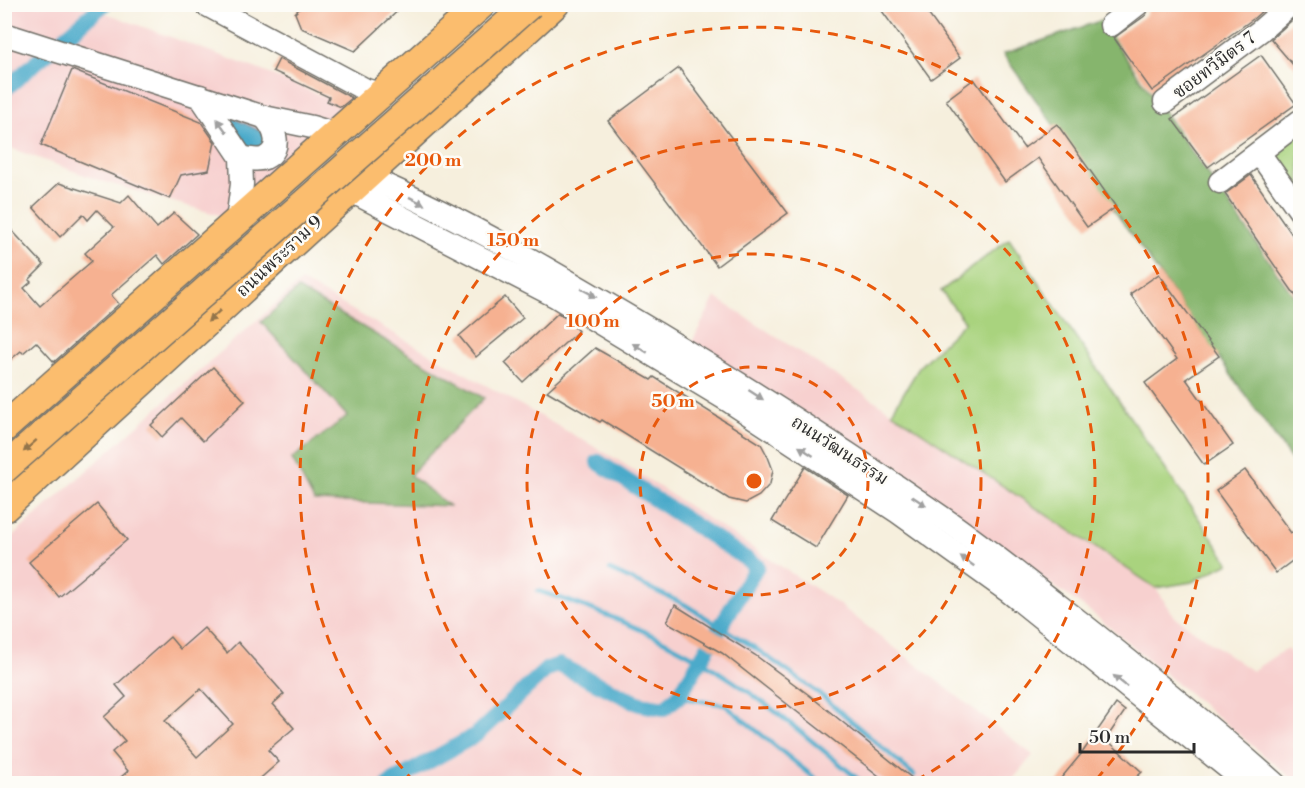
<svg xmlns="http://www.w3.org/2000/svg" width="1305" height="788" font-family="'Libre Bodoni','Noto Serif Thai',serif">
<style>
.built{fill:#f7d0cf}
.green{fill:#a9d37e;stroke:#6a7f54;stroke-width:1.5}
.forest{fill:#86b56d;stroke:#58704c;stroke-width:1.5}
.water{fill:#4baaca;stroke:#3b6a7a;stroke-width:1.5}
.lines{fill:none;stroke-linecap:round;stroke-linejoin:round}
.stream{stroke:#4baaca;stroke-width:4.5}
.canal{stroke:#4baaca;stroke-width:16}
.building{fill:#f6b191;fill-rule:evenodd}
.minor-casing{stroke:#727069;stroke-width:25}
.major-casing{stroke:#727069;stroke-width:31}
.minor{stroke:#fff;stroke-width:22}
.major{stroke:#fbbd6e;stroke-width:28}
.major-bridge-casing{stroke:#727069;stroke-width:31;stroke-linecap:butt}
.major-bridge{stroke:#fbbd6e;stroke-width:28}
.oneway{fill:#a0a0a0}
.oneway2{fill:#93744c}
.ring{fill:none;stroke:#e8590c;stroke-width:3;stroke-dasharray:10 8}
.labels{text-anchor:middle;stroke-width:5;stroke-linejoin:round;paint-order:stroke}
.street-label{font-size:18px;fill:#2b2b2b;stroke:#fdfcf7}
.centre{fill:#e8590c;stroke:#fdfcf7;stroke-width:3}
.ring-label{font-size:18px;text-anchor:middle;font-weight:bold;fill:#e8590c;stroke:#fdfcf7;stroke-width:5;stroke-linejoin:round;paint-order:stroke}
</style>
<rect width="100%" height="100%" fill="#fdfcf7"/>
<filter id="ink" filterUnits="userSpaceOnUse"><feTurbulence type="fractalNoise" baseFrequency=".0167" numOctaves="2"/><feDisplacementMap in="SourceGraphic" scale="12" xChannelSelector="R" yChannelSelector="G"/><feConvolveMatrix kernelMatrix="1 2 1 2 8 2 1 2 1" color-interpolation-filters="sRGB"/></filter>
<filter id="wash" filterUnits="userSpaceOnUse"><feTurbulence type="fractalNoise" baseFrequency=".008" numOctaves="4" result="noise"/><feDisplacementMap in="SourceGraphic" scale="24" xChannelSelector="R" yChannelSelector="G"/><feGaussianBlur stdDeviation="1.35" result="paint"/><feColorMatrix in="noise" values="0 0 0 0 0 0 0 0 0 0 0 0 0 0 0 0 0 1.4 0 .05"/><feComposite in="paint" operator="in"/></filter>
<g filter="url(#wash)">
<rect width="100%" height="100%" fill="#f6efdd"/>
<g class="built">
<polygon points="4,5 84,5 260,70 347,106 222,216 98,180 5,146"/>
<polygon points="301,281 618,460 837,603 1033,755 1009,784 5,783 4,544"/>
<polygon points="715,297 892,412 1156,588 1175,617 1252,671 1287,648 1300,668 1300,783 1297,783 1091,612 935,504 689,348"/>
</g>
<g class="green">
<polygon points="1300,129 1300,198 1269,158"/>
<polygon points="1009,239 1229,563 1192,582 1156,588 892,412 920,366 965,322 941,291"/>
</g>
<g class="forest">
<polygon points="1100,21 1300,305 1300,472 1003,54"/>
<polygon points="298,289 484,398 410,475 449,506 314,501 292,459 347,416 261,322"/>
</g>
<polygon class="water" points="225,114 265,133 269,145 251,151"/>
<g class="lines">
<g class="stream">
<polyline points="610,570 684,604 755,648 821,695 914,775"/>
<path d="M 538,591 C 607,612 673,641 733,681 C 779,712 821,749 864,784"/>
<polyline points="678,697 725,705 822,784"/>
</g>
<g class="canal">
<polyline points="4,90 104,4"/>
<polyline points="389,784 476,735 547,669 559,665 640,704 664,708 678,697 757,566 598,462"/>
</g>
</g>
<g id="blocks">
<g class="building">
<polygon points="304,4 405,4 355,51 301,28 295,13"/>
<polygon points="877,4 921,4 960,58 931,79"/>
<polygon points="1151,4 1270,4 1253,19 1152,91 1114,38 1146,15"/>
<polygon points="1300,13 1300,73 1271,39"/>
<polygon points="1261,55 1296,104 1208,167 1172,119"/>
<polygon points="279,59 352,98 341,107 327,101 329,97 273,71"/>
<polygon points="679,68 788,213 717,266 608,121"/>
<polygon points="72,70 201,122 215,142 209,170 181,175 170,199 41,145"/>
<polygon points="974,79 1024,148 1057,124 1116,207 1087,227 1038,158 1005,182 946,100"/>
<polygon points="1251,175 1300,246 1300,302 1225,194"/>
<polygon points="59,183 121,203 129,195 157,228 174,213 197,234 164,264 157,255 111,295 119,304 54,362 36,342 23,353 21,351 4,365 4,222 44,265 29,280 31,282 24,288 40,306 92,261 85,253 114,227 97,210 88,220 83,214 60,237 33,207"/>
<polygon points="1159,274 1219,356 1186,379 1233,445 1204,465 1145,383 1177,359 1130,294"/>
<polygon points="505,297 523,318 476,357 459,336"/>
<polygon points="558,313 566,318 578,331 523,382 505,363"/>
<polygon points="595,348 651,380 654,377 761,444 768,457 773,470 770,484 759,496 746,503 729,499 602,420 600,422 547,391"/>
<polygon points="213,367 245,401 203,441 181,418 162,437 151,425"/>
<polygon points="805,467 848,495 816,548 772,521"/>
<polygon points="1245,470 1291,533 1300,526 1300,555 1276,573 1216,491"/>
<polygon points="97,504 127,540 59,597 29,562"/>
<polygon points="675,605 755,655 809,695 918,783 888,783 722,653 667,622"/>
<path d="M 204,628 L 227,653 L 238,642 L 284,694 L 273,704 L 294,728 L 268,750 L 279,762 L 255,783 L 114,783 L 128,771 L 112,752 L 125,741 L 104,717 L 126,697 L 116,685 L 170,637 L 180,649 ZM 201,689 L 233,724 L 197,757 L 165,721 Z"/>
<polygon points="1116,704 1125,711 1106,739 1142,772 1130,783 1057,783 1082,753"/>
</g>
</g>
</g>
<g filter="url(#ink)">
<use href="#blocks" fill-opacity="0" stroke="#727069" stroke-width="1.5"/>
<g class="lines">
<g class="minor-casing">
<g id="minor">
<polyline points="205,4 366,90 381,94"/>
<polyline points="1111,25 1138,4"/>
<polyline points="4,34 264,117 312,127 335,134"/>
<polyline points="200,96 241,157 242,184 237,221"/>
<polyline points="1165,102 1260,31 1291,4"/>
<polyline points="1259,153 1300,211"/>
<path d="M 241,157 C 249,159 258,161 265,158 C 284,149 274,127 264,117"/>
<path d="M 365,176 C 465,219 562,277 656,333 C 753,391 850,453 943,518 C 981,544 1017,573 1053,601 C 1129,660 1203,720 1275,784"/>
<polyline points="1220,182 1300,121"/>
<polyline points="349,190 557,297 729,401 898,512 1008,591 1248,784"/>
</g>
</g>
<g class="major-casing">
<g id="major">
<polyline points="4,428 482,4"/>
<path d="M 4,508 C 188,340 370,171 555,4"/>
</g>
</g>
<use href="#minor" class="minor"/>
<use href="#major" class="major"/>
<g class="major-bridge-casing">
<polyline id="major-bridge" points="4,469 530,4"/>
</g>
<use href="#major-bridge" class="major-bridge"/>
</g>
<defs><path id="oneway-solid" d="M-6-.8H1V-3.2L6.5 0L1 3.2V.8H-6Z" transform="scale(1.5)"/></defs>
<g class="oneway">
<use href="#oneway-solid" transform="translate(222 126) rotate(-126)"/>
<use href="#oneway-solid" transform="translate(417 201) rotate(27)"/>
<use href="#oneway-solid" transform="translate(589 293) rotate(29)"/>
<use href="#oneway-solid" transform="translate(640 348) rotate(-149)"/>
<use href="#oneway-solid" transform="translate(756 395) rotate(33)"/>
<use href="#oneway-solid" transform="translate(806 451) rotate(-147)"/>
<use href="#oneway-solid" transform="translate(919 501) rotate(34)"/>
<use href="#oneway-solid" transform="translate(967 561) rotate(-144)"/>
<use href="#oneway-solid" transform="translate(1120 681) rotate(-141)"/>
</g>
<g class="oneway2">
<use href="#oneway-solid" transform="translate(214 316) rotate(137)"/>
<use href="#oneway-solid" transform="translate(30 446) rotate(138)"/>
</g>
</g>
<g class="ring">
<circle cx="754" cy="481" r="114"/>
<circle cx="754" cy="481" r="227"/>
<path d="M597 783A341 341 0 1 1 911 783"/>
<path d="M414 782A454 454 0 1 1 1094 782"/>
</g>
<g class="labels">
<g class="street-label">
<text transform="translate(1214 65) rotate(-37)" y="6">ซอยทวีมิตร 7</text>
<text transform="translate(279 256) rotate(-43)" y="6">ถนนพระราม 9</text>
<text transform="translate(840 450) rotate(33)" y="6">ถนนวัฒนธรรม</text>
</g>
</g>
<circle cx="754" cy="481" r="9" class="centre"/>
<g class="ring-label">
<text x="433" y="166">200 m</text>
<text x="513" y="246">150 m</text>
<text x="593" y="327">100 m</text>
<text x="673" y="407">50 m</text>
</g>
<rect width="1305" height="788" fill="none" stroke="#fdfcf7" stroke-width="24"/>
<path d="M1080 743v9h114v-9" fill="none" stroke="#2b2b2b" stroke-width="3"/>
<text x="1089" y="743" font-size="18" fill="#2b2b2b" stroke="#fdfcf7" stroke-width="4.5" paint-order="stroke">50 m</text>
</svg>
